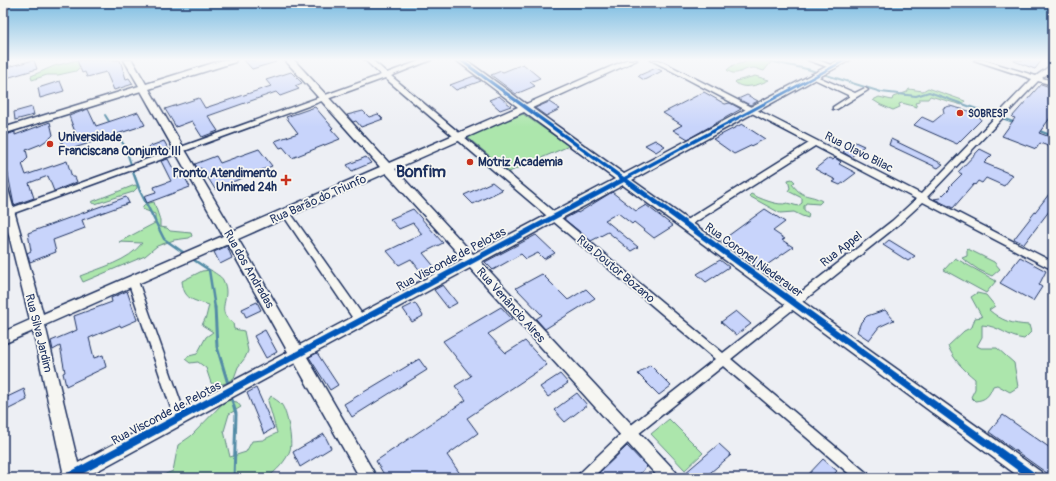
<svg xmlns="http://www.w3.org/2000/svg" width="1056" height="481" font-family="Pangolin,sans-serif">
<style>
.green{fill:#ace6ac;stroke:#648a85}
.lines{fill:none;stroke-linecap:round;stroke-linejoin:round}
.stream-far2{stroke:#538ba6;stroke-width:2}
.stream-far1{stroke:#538ba6;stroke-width:2.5}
.stream{stroke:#538ba6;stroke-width:3}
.building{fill:#c8d4fb;stroke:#1b2f5e}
.street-casing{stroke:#1b2f5e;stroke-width:3}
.secondary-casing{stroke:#1b2f5e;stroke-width:3}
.street{fill:#f6f6f2;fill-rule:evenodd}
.secondary{fill:#f6f6f2;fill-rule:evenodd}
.cycleway-casing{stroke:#f6f6f2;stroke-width:2}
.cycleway{fill:#0057b8;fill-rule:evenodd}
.poi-dot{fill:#c8321e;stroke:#f6f6f2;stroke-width:1.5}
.labels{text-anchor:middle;stroke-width:3.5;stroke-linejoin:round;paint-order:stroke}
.far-poi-label{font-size:10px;font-weight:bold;fill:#1b2f5e;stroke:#f6f6f2;text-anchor:start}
.poi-label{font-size:12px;font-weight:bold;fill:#1b2f5e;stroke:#f6f6f2;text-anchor:start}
.street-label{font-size:12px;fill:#1b2f5e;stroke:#f6f6f2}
.district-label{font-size:16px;font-weight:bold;fill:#1b2f5e;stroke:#f6f6f2}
</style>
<rect width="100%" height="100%" fill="#edeff4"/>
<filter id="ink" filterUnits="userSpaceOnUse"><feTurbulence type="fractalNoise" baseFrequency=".025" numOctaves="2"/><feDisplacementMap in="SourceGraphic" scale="8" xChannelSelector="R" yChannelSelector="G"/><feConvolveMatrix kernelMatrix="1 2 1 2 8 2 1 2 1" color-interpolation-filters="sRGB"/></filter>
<g filter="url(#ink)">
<g class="green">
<polygon points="77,60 90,60 81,66 76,71 58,75 47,75 32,80 31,76 54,66"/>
<path d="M 745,60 L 773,60 L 764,71 C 760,70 756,68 753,68 C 744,68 736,78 727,70 L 733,65 L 744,63 Z"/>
<path d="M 755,76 L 769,80 C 761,84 743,91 735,82 L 736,81 Z"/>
<polygon points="928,88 965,101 962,105 930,96 928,99 919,99 919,102 915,103 917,107 902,103 899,104 900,107 893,110 881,105 873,100 879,97 892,100 893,97 907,92 909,89 923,91"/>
<polygon points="523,114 569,146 509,172 467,137"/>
<path d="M 792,179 L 795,182 L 792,184 C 804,200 809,193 822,201 L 819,204 L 806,203 L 804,206 L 804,210 L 809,214 L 808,218 L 802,216 L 794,212 L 780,213 L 749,196 L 751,194 C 759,198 779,207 787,203 L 798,206 L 802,203 L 802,198 L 788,191 L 790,188 L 788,180 Z"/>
<polygon points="135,185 137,186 137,188 133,192 95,204 91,202"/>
<path d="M 154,202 L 160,220 L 160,227 L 167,228 L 170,231 L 191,233 L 192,236 L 189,238 L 174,240 L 157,246 L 145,256 L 83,282 L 80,276 C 100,268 129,261 142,243 L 119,242 L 155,223 L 155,214 L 142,209 L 145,204 Z"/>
<polygon points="968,249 994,262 1000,269 992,276 979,270 963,259 962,258 967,256 967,250"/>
<polygon points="955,258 996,281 986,293 944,270"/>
<path d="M 211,270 C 214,273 221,276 223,280 C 233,299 213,310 233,323 L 234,329 L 244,331 L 248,351 L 245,358 L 238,367 L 234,378 L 226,383 L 218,385 L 211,383 L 206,368 L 198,362 L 190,363 L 185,359 L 189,356 L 197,354 L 206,337 L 213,332 L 202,325 L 206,317 L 209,305 C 193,300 184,300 182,281 L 202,271 Z"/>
<path d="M 977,293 L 986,295 L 995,306 L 989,310 C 1002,321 1012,324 1029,325 L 1031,332 L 1024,339 C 1007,337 1000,326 982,325 L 982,337 L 977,346 L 981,348 L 997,348 L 1014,363 L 1018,387 L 1010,392 L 997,385 L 993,386 C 989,396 986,400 975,401 L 971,397 L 975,389 L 975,379 C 963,369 954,360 948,346 L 964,331 L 972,327 L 975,318 L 982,317 L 971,297 Z"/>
<path d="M 271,396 C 274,399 279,401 281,404 C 287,410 293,442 290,450 C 287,460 275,473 266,478 L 161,478 L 163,475 L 173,471 L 178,445 L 191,436 L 226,400 L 237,402 L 241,407 L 229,414 L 224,431 L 230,457 L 246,452 L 252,441 L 263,440 L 277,433 L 268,401 Z"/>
<polygon points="669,419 703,453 685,470 651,434"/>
</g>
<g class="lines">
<g class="stream-far2">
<polyline points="764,60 807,69 881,92 916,96 929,92 1016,123"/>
<polyline points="105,115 110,123"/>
<polyline points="1037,130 1053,136"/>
<polyline points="116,132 125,147 133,170"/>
</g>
<g class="stream-far1">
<polyline points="132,169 140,191 164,239 187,255"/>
<polyline points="191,258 209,270 215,308"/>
</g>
<g class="stream">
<polyline points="215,307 217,347 229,387"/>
<polyline points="231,396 236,414 234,478"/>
</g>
</g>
<g class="building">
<polygon points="34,60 37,69 3,79 3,68"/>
<polygon points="77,60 120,60 126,79 129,78 133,84 114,90 106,72 87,77 85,72 82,73"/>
<polygon points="244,60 275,60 276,62 252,69"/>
<polygon points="1014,60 1042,60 1035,69 1014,61"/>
<polygon points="523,64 540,78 530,82 535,86 516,94 491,75 501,71 503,72"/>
<polygon points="656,68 662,71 644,80 638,76"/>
<polygon points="291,72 302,83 295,86 299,89 280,96 276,92 208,116 218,131 202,137 192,121 176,127 165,109 199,98 205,108 271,86 266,80"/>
<polygon points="474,76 481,81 456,90 450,85"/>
<polygon points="60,81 64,91 40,98 38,88"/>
<polygon points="1041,84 1053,88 1053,114 1039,133 1053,138 1053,148 1040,143 1036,149 1002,136 1015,118 1012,117"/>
<polygon points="704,92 725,104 730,103 741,109 688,139 673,130 682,125 663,113"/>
<polygon points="747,95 758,101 750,105 738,99"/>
<polygon points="499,96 511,106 500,110 489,100"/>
<polygon points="549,102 560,109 546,116 535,108"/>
<polygon points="950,106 969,111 980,117 981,120 957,144 914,125 922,117 933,122 944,113 943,108"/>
<polygon points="32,107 34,115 15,120 14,112"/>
<polygon points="315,107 333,128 331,129 340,139 292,158 283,147 280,148 275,141 298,133 286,117"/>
<polygon points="88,109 96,126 138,112 145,125 65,151 60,137 75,132 69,116"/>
<polygon points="363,111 369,117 378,114 383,119 361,127 356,121 353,122 347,115"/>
<polygon points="50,122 53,135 50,138 41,144 26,150 28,158 22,164 26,175 67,161 72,177 75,177 77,182 54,191 48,176 29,183 34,198 14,205 3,149 3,136 15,132 15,135"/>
<polygon points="742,124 765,139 734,154 713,139"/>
<polygon points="891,139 943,164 938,168 889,145"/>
<polygon points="655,140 665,146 656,152 645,145"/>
<polygon points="164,141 169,150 147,157 145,152 150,151 148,147"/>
<polygon points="855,142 864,146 851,157 843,152"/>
<polygon points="259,149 272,166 215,189 208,178 206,178 201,168 198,169 195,164 216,156 220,163"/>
<polygon points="980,149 992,155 984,163 1013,175 1004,186 986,178 982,183 978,181 975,185 974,184 953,208 934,199 940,198 950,188 949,187 962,174 958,172"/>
<polygon points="366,157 371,163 352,171 347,165"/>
<polygon points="829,158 833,160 835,158 841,162 839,164 856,173 840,185 833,182 836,180 815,169"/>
<polygon points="168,159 178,178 184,176 190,187 147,203 144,196 156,192 154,187 171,181 161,161"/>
<polygon points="492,182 502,190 473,204 464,195"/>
<polygon points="1053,189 1053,206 1024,244 1014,239"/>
<polygon points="612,192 636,211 646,205 673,226 654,238 634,222 632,224 618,213 605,220 638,247 631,251 608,232 591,241 564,219 577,212 578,213"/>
<polygon points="126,197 129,203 82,220 85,228 53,240 56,252 30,262 27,253 31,251 28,233"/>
<polygon points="413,209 443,243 423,253 437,270 425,277 411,259 399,265 387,251 422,234 413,223 399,229 390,219"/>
<polygon points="765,209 785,222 773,231 785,239 782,240 793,247 761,269 753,264 756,261 743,251 740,254 721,241"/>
<polygon points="536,235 555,253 544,259 538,253 526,259 521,254 493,270 485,262"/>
<polygon points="889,240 915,256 908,261 883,245"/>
<polygon points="227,246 232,258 220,264 214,252"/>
<polygon points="1020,257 1046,271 1039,285 1042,287 1033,301 1000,283"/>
<polygon points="720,260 729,267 706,282 697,274"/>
<polygon points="542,274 568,300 586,289 595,298 545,329 536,319 542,315 516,288"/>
<polygon points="443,285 457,303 448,308 434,290"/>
<polygon points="127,291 137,320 121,327 120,325 89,338 94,358 103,355 106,367 66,386 63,373 65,372 60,346 53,350 51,341 77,330 74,316 112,302 111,298"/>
<polygon points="257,302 261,310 246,317 242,309"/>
<polygon points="415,303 423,316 412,322 403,309"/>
<polygon points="501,307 512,319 488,334 506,353 525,341 547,365 467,418 478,433 447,455 463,478 386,478 376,461 466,400 455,386 471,376 443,341"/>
<polygon points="885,310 894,320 879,327 869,340 857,332 861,322 867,316"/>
<polygon points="736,311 751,324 736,335 721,322"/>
<polygon points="265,330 277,352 266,358 254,336"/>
<polygon points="317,353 338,385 330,390 309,357"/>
<polygon points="419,359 427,370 352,417 344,404"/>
<polygon points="650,365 671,386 659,395 638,374"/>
<polygon points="560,374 568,383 548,397 540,387"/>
<polygon points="256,388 274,428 264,434 247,393"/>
<polygon points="24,389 27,400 3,412 3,399"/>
<polygon points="577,393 587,405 565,422 554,410"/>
<polygon points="1003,415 1053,450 1053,472 1051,476 989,432"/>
<polygon points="324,434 331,448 300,467 293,452"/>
<polygon points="719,444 731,455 704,478 689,478 685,473"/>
<polygon points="627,446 647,467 635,478 604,478 599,473"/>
<polygon points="823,459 837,471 830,478 805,478"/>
</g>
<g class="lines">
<g class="street-casing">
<g id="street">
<polygon points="365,60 372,60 387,73 422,60 431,60 391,76 723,353 892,221 916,199 815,146 689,226 683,226 682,224 683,222 809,143 651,60 659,60 921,194 1032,79 974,60 984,60 1036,76 1053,64 1053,69 1042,78 1053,81 1053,85 1038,81 927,197 1053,262 1053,270 923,202 898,225 731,359 868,474 870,478 854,478 723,366 633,438 592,478 577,478 579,474 625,430 715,359 385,78 3,217 3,211 381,75"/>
<polygon points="808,60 818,60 836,67 833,69"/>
<polygon points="814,75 855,93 865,88 868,90 837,109 833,109 833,107 850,96 812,78 812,76"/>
<polygon points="286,210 289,211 364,317 365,320 364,323 360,324 356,323 283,215 282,213 283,211"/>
<polygon points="133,277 136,278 138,281 186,417 184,421 180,422 176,421 174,417 128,281 130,278"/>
</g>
</g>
<g class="secondary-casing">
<path id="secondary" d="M 124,60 L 132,60 L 146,84 L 223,60 L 236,60 L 235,62 L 149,89 L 233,231 L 380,167 L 285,60 L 294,60 L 389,163 L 518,107 L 456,60 L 466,60 L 526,104 L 626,60 L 637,60 L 532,108 L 624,174 L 839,60 L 850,60 L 632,180 L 1041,472 L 1043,478 L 1021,478 L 623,185 L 481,262 L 676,472 L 678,478 L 659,478 L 470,268 L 307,357 L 377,478 L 360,478 L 295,363 L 84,478 L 59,478 L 63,471 L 33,331 L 3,344 L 3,332 L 30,320 L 3,211 L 3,185 L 7,186 L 8,189 L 43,314 L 223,236 L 141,91 L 3,134 L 3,128 L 139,86 ZM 524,112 L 615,179 L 473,254 L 395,169 ZM 386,173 L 463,259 L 300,345 L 238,239 ZM 228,244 L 288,352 L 78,463 L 45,325 Z"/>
</g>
<use href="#street" class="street"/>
<use href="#secondary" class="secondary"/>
<g class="cycleway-casing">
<polygon id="cycleway" points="458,60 463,60 624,177 843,60 848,60 628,179 1038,475 1039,478 1028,478 624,182 75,478 63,478 64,475 620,179"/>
</g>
<use href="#cycleway" class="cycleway"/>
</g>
</g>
<linearGradient id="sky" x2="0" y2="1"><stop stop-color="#7bbce1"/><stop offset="0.47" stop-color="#f7f8fa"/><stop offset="1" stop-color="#f7f8fa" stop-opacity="0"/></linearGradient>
<rect width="1056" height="127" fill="url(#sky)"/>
<g class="poi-dot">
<circle cx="960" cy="113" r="4"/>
<circle cx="50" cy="144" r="4"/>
<circle cx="470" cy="162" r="4"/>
<path d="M284 174h4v4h4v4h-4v4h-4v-4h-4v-4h4z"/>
</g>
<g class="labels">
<g class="far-poi-label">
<text x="968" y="117">SOBRESP</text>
</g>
<g class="poi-label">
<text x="58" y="141">Universidade<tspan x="58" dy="14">Franciscana Conjunto III</tspan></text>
<text x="478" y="166">Motriz Academia</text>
<text x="277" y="177" text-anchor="end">Pronto Atendimento<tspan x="277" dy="14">Unimed 24h</tspan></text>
</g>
<g class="street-label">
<text transform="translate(859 152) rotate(27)" y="4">Rua Olavo Bilac</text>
<text transform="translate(318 199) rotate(-24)" y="4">Rua Barão do Triunfo</text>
<text transform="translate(841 249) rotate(-38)" y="4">Rua Appel</text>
<text transform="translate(451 259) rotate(-28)" y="4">Rua Visconde de Pelotas</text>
<text transform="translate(754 260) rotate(36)" y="4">Rua Coronel Niederauer</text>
<text transform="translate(249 269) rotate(60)" y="4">Rua dos Andradas</text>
<text transform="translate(616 269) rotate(40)" y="4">Rua Doutor Bozano</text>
<text transform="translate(511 305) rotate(48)" y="4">Rua Venâncio Aires</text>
<text transform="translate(39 333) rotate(76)" y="4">Rua Silva Jardim</text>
<text transform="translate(166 413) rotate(-28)" y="4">Rua Visconde de Pelotas</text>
</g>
<g class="district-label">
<text x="421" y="177">Bonfim</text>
</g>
</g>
<rect width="1056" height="481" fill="none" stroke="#f6f6f2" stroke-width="16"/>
<rect x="8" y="8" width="1040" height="465" fill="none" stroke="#1b2f5e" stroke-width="1.5" filter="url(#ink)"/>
</svg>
